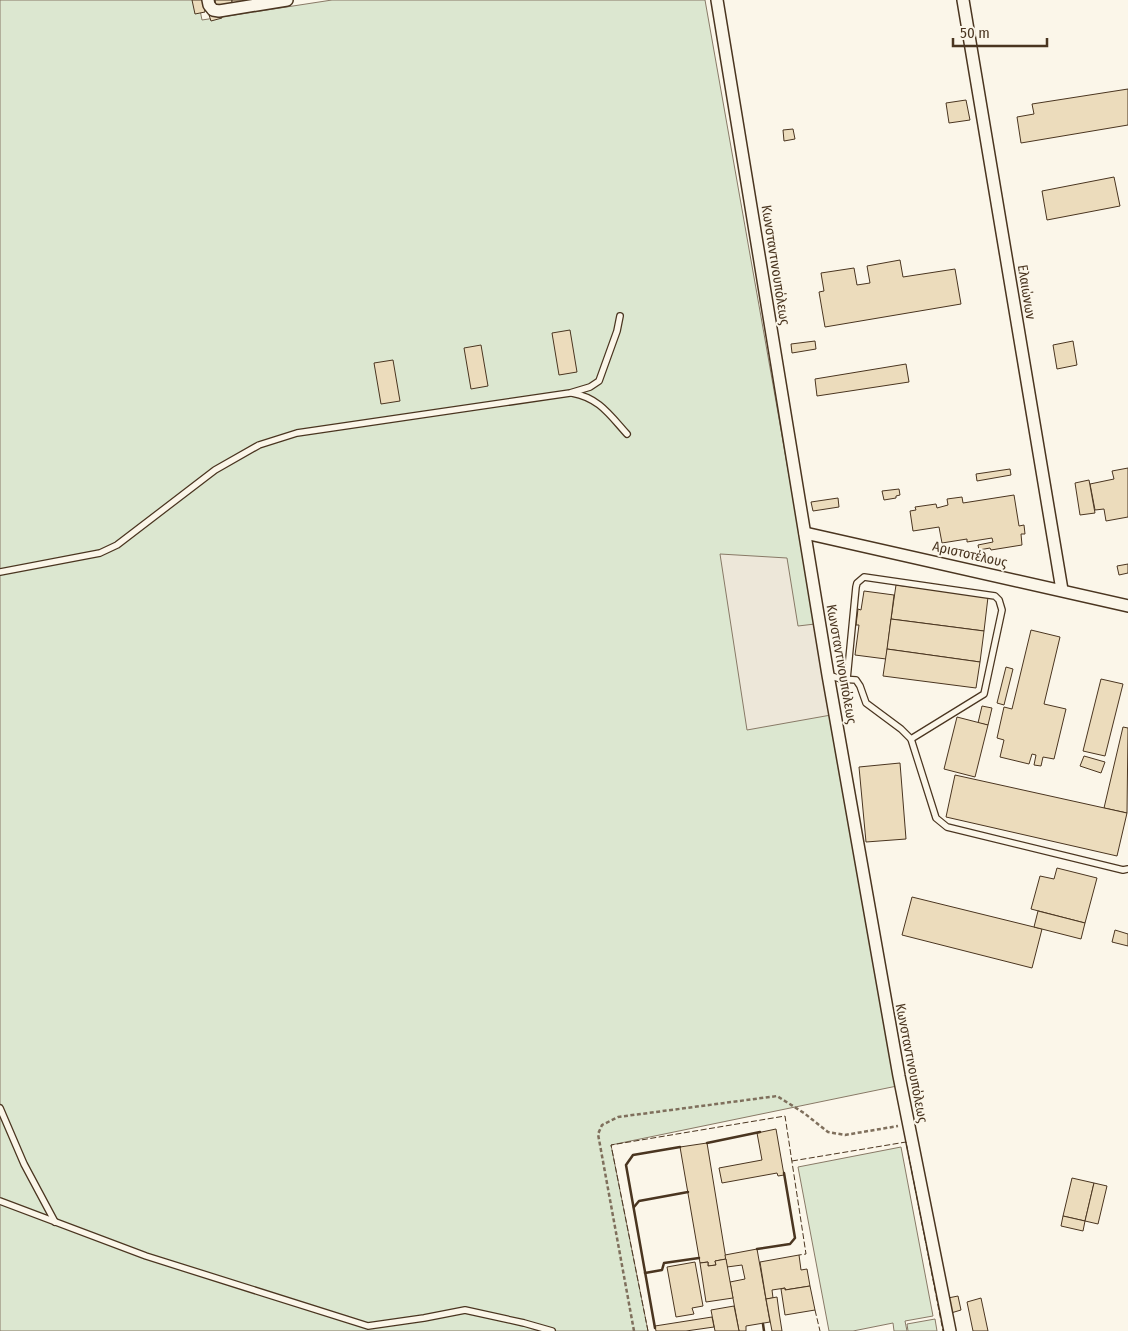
<svg xmlns="http://www.w3.org/2000/svg" width="1128" height="1331" font-family="'Fira Sans Condensed',sans-serif">
<style>
.green{fill:#dce7d0;stroke:#887966}
.parking{fill:#ede7d9;stroke:#887966}
.building{fill:#ecdcbc;stroke:#4a3520}
.lines{fill:none;stroke-linecap:round;stroke-linejoin:round}
.lane-casing{stroke:#4a3520;stroke-width:8}
.street-casing{stroke:#4a3520;stroke-width:14}
.path{stroke:#7f6f5c;stroke-width:2.5;stroke-dasharray:4 2.5;stroke-linecap:butt}
.lane{stroke:#fbf6e9;stroke-width:5.5}
.street{stroke:#fbf6e9;stroke-width:11}
.fence{stroke:#4a3520;stroke-width:1;stroke-dasharray:6 2.5;stroke-linecap:butt}
.wall{stroke:#4a3520;stroke-width:2.5}
.labels{text-anchor:middle;stroke-width:4;stroke-linejoin:round;paint-order:stroke}
.street-label{font-size:14px;fill:#4a3520;stroke:#fbf6e9}
</style>
<rect width="100%" height="100%" fill="#fbf6e9"/>
<g class="green">
<polygon points="0,0 198,0 202,20 332,0 705,0 897,1086 611,1145 648,1331 0,1331"/>
<polygon points="901,1147 933,1316 905,1321 907,1331 894,1331 893,1323 853,1331 829,1331 798,1167"/>
<polygon points="935,1319 937,1331 908,1331 907,1324"/>
</g>
<polygon class="parking" points="720,554 787,558 798,626 815,624 831,715 747,730"/>
<g class="building">
<polygon points="192,0 203,0 205,12 195,14"/>
<polygon points="215,0 232,0 232,4 216,6"/>
<polygon points="232,0 243,0 243,3 232,4"/>
<polygon points="220,12 222,18 211,21 209,15"/>
<polygon points="1128,89 1128,125 1021,143 1017,117 1034,114 1032,104"/>
<polygon points="966,100 970,120 949,123 946,103"/>
<polygon points="793,129 795,139 784,141 783,130"/>
<polygon points="1114,177 1120,206 1047,220 1042,191"/>
<polygon points="900,260 903,277 955,269 961,304 825,327 819,292 824,291 821,273 854,268 857,285 870,283 867,266"/>
<polygon points="570,330 577,372 559,375 552,333"/>
<polygon points="815,341 816,349 792,353 791,344"/>
<polygon points="1073,341 1077,365 1057,369 1053,345"/>
<polygon points="481,345 488,386 471,389 464,348"/>
<polygon points="393,360 400,401 381,404 374,363"/>
<polygon points="906,364 909,382 817,396 815,379"/>
<polygon points="1128,468 1128,517 1106,521 1104,509 1095,510 1090,484 1114,479 1112,471"/>
<polygon points="1010,469 1011,475 977,481 976,474"/>
<polygon points="1089,480 1095,513 1080,515 1075,483"/>
<polygon points="899,489 900,495 896,496 896,498 884,500 882,491"/>
<polygon points="1014,495 1019,526 1024,525 1025,534 1021,534 1022,545 991,550 990,548 979,550 978,545 993,542 992,538 967,542 967,539 942,543 939,527 913,531 910,511 916,510 915,507 936,504 937,508 948,505 947,499 962,497 963,503"/>
<polygon points="838,498 839,507 813,511 811,502"/>
<polygon points="1128,564 1128,573 1119,575 1117,566"/>
<polygon points="896,585 988,597 984,631 891,619"/>
<polygon points="864,591 894,595 886,659 855,655 859,625 856,625 858,609 861,610"/>
<polygon points="891,619 984,631 980,662 887,649"/>
<polygon points="1031,630 1060,637 1044,704 1066,709 1054,759 1043,757 1041,766 1034,765 1036,755 1032,754 1029,764 1000,757 1004,740 997,738 1004,707 1012,709"/>
<polygon points="887,649 980,662 976,688 883,676"/>
<polygon points="1006,667 1013,669 1004,705 997,703"/>
<polygon points="1101,679 1123,684 1105,756 1083,751"/>
<polygon points="982,706 992,708 988,725 978,723"/>
<polygon points="957,717 988,725 975,777 944,769"/>
<polygon points="1123,727 1128,728 1127,813 1104,808"/>
<polygon points="1084,756 1105,762 1101,773 1080,766"/>
<polygon points="900,763 906,839 866,842 859,767"/>
<polygon points="955,775 1127,813 1117,856 946,817"/>
<polygon points="1057,868 1097,878 1085,923 1031,909 1040,876 1054,879"/>
<polygon points="912,897 1042,929 1032,968 902,935"/>
<polygon points="1038,911 1085,923 1081,939 1034,927"/>
<polygon points="1115,930 1128,934 1128,946 1112,942"/>
<polygon points="776,1129 784,1175 778,1176 777,1173 722,1183 719,1168 762,1160 757,1133"/>
<polygon points="707,1143 726,1259 715,1261 716,1265 708,1266 708,1262 700,1263 680,1147"/>
<polygon points="1072,1178 1094,1183 1085,1221 1063,1216"/>
<polygon points="1094,1183 1107,1186 1098,1224 1085,1221"/>
<polygon points="1063,1216 1085,1221 1083,1231 1061,1226"/>
<polygon points="757,1249 770,1322 746,1326 746,1331 739,1331 730,1282 745,1279 742,1265 727,1267 725,1255"/>
<polygon points="799,1255 801,1270 807,1269 810,1286 785,1290 785,1288 772,1290 773,1298 766,1299 760,1262"/>
<polygon points="726,1259 733,1298 706,1302 700,1263 708,1262 708,1266 716,1265 715,1261"/>
<polygon points="695,1262 703,1306 692,1308 694,1314 676,1317 667,1267"/>
<polygon points="810,1286 815,1310 785,1315 781,1289 785,1288 785,1290"/>
<polygon points="958,1296 961,1310 951,1313 948,1298"/>
<polygon points="777,1297 779,1312 782,1331 772,1331 766,1299"/>
<polygon points="981,1298 988,1331 973,1331 967,1302"/>
<polygon points="734,1306 739,1331 715,1331 711,1310"/>
<polygon points="712,1317 714,1327 686,1331 656,1331 655,1326"/>
</g>
<g class="lines">
<g class="lane-casing">
<g id="lane">
<path d="M 572,393 C 599,398 609,414 627,434"/>
<polyline points="0,572 100,553 117,545 215,470 259,445 297,433 570,393 590,387 599,381 617,331 620,316"/>
<polyline points="828,675 841,679 856,680 860,686 866,703 901,729 911,739 936,818 947,827 1123,870 1128,869"/>
<polyline points="847,679 856,587 857,583 864,577 995,596 999,600 1002,610 984,694 911,739"/>
<polyline points="0,1108 24,1164 55,1222"/>
<polyline points="0,1201 146,1256 368,1326 424,1318 465,1310 524,1323 552,1331"/>
</g>
</g>
<g class="street-casing">
<g id="street">
<polyline points="208,0 209,5 213,10 219,11 287,0"/>
<polyline points="717,0 828,675 899,1076 950,1331"/>
<polyline points="963,0 1062,590"/>
<polyline points="805,533 1128,606"/>
</g>
</g>
<polyline class="path" points="634,1331 598,1134 602,1125 618,1117 777,1096 804,1113 828,1132 845,1135 898,1126"/>
<use href="#lane" class="lane"/>
<use href="#street" class="street"/>
<g class="fence">
<polyline points="792,1161 906,1142 943,1331"/>
<polyline points="815,1310 820,1331"/>
<polyline points="648,1331 611,1145 785,1116 806,1254 799,1255"/>
</g>
<g class="wall">
<polyline points="707,1143 760,1132"/>
<polyline points="634,1207 639,1201 688,1192"/>
<polyline points="757,1249 790,1244 795,1238 784,1173"/>
<polyline points="645,1273 662,1270 664,1263 699,1258"/>
<polyline points="763,1324 764,1331"/>
<polyline points="655,1328 626,1165 633,1155 680,1147"/>
</g>
</g>
<g class="labels">
<g class="street-label">
<text transform="translate(776 265) rotate(81)" y="5">Κωνσταντινουπόλεως</text>
<text transform="translate(1027 292) rotate(81)" y="5">Ελαιώνων</text>
<text transform="translate(970 554) rotate(13)" y="5">Αριστοτέλους</text>
<text transform="translate(842 664) rotate(80)" y="5">Κωνσταντινουπόλεως</text>
<text transform="translate(912 1063) rotate(79)" y="5">Κωνσταντινουπόλεως</text>
</g>
</g>
<path d="M953 38v8h94v-8" fill="none" stroke="#4a3520" stroke-width="2.5"/>
<text x="960" y="38" font-size="15" fill="#4a3520" stroke="#fbf6e9" stroke-width="4" paint-order="stroke">50 m</text>
</svg>
